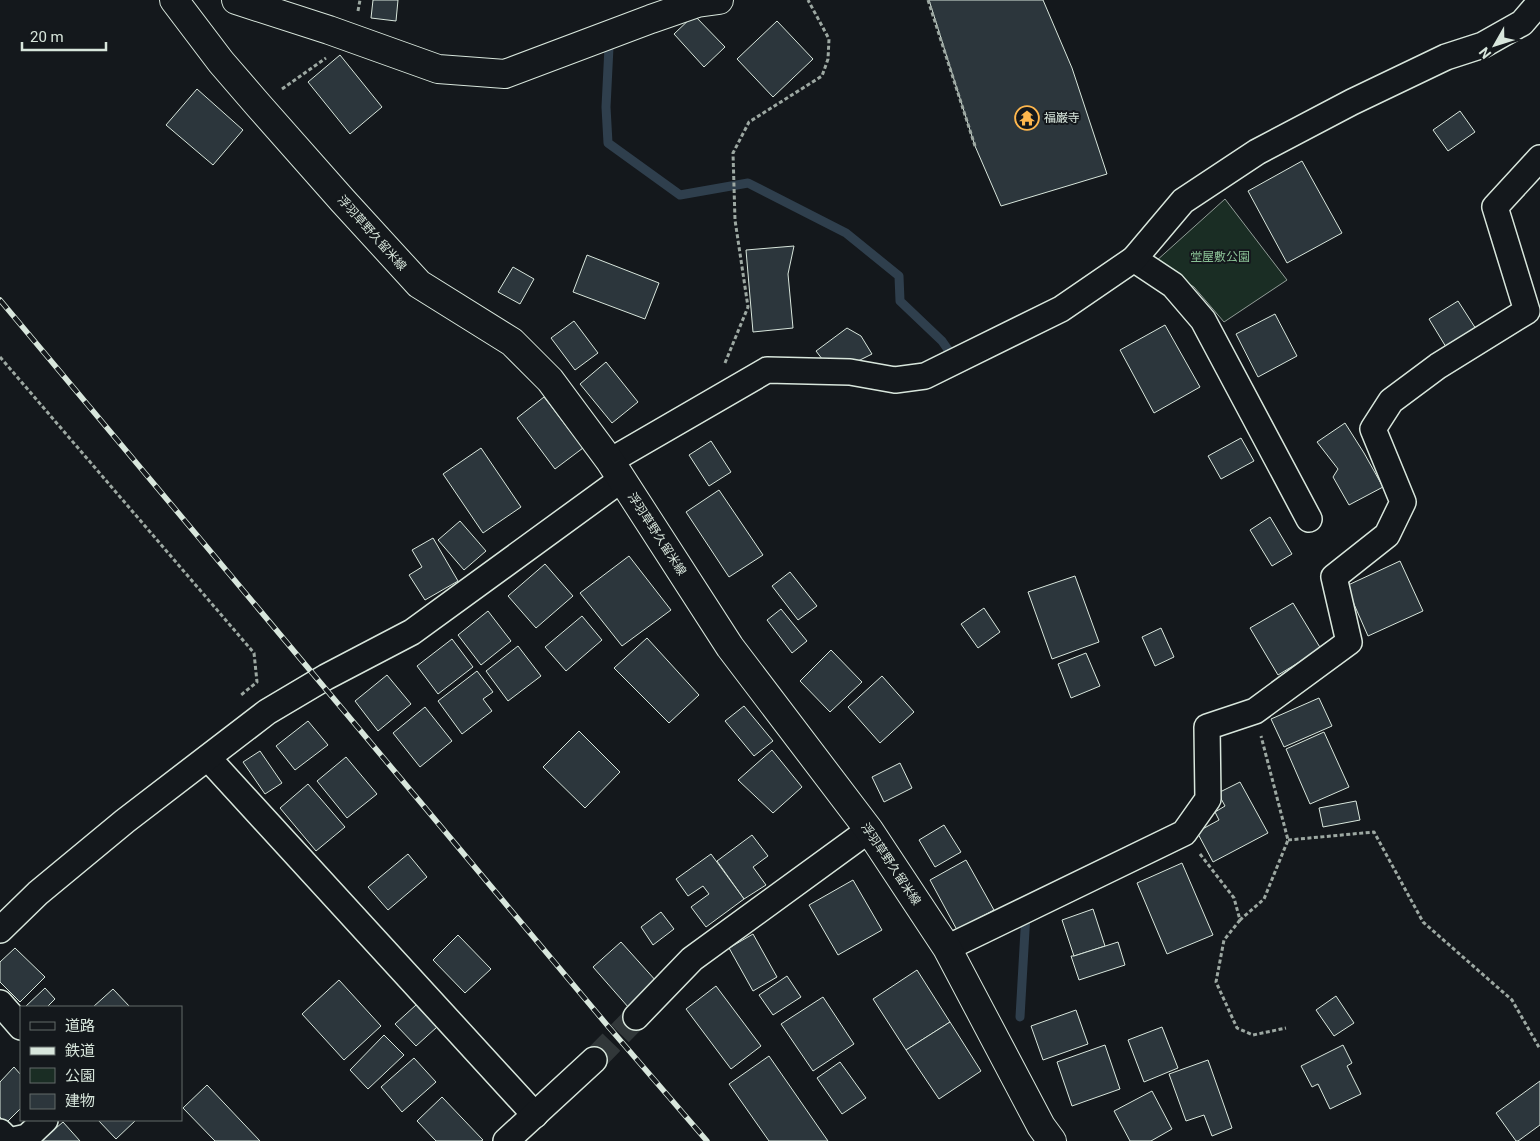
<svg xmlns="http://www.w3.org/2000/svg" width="1540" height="1141" font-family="Roboto,'Noto Sans JP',sans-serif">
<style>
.green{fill:#1a2d24;stroke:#939e99}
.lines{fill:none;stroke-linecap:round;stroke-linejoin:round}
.stream{stroke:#2f3f4d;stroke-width:9}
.building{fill:#2c363c;stroke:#d8e6dc}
.minor-tunnel{stroke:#313739;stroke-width:25;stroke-dasharray:25 12;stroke-linecap:butt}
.minor-casing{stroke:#d8e6dc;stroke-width:28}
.tertiary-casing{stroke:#d8e6dc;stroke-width:30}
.primary-casing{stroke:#d8e6dc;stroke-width:30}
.path{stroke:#9da8a2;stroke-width:3;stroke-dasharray:4 2.5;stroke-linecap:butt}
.minor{stroke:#14181c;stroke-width:25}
.tertiary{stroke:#14181c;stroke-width:28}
.primary{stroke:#14181c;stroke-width:28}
.rail-casing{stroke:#d8e6dc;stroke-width:5.5}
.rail{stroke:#14181c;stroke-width:4;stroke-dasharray:11;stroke-linecap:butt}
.labels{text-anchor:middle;stroke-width:4;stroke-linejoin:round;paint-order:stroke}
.poi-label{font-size:12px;fill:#d8e6dc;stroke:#14181c;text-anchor:start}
.street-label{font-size:12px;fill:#d8e6dc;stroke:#14181c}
.park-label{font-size:12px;fill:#8ac095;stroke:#14181c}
</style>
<rect width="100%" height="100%" fill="#14181c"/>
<polygon class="green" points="1225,199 1287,280 1224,322 1194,287 1155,262"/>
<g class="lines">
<g class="stream">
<polyline points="609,47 606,107 608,143 680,195 748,183 846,233 899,276 900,301 942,341 949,351"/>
<polyline points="1020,1017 1026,913"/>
</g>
</g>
<g class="building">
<polygon points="373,0 398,0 396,21 371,18"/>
<polygon points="929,0 1043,0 1072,68 1107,174 1001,206 975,146"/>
<polygon points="694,15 725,47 704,67 674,34"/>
<polygon points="777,21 813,59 773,97 737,59"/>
<polygon points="340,55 382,107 350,134 308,82"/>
<polygon points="197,89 243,130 213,165 166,125"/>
<polygon points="1460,111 1475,132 1448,151 1433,130"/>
<polygon points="1302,161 1342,233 1287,263 1248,191"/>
<polygon points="794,246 788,274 793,328 753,332 746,250"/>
<polygon points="587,255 659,283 645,319 573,292"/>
<polygon points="513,267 534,279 520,304 498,292"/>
<polygon points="1458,301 1476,329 1446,347 1429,319"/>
<polygon points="1275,314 1297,356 1258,377 1236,334"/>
<polygon points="574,321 598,353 575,370 551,338"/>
<polygon points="1165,325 1200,387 1154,413 1120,350"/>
<polygon points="847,328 861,336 872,354 836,372 826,364 816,351"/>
<polygon points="606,362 638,402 612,423 580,384"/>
<polygon points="544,397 583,448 555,469 517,418"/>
<polygon points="1345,423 1364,453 1383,487 1349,505 1333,477 1338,469 1317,442"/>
<polygon points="1241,438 1254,461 1221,479 1208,456"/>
<polygon points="711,441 731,472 709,486 689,455"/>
<polygon points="481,448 521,507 483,533 443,474"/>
<polygon points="719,490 763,555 729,577 686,512"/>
<polygon points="1270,517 1292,554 1272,566 1250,530"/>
<polygon points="460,521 486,551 464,570 438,540"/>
<polygon points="433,538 458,581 425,600 409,575 422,567 412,550"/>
<polygon points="629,556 671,610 622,646 580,593"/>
<polygon points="1400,561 1423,611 1368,636 1346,586"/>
<polygon points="545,564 573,596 536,628 508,596"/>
<polygon points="790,572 817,606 798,620 772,586"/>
<polygon points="1075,576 1099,642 1052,659 1028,592"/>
<polygon points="1293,603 1321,649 1278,675 1250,628"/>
<polygon points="984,608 1000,632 978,648 961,624"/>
<polygon points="781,609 807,641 792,653 767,620"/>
<polygon points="488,611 511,641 481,665 458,635"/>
<polygon points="582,616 602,640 566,671 545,647"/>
<polygon points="1161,628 1174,657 1155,666 1142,637"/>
<polygon points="647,638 699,695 669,723 614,668"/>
<polygon points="452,639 473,667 438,694 417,666"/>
<polygon points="518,646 541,676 508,701 486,671"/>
<polygon points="831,650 862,682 830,712 800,681"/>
<polygon points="1086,653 1100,686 1071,698 1058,664"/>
<polygon points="477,671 493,692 483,699 492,711 462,734 438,701"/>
<polygon points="387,675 411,704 378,731 355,701"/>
<polygon points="882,676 914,712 880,743 848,707"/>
<polygon points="1319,698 1332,726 1284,747 1271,719"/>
<polygon points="744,706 773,741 754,756 725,721"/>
<polygon points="425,707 452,741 420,767 393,733"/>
<polygon points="308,721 328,745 295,770 276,746"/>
<polygon points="579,731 620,772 585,808 543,767"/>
<polygon points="1324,732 1349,787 1310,804 1286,749"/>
<polygon points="772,750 802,787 773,813 738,780"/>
<polygon points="260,751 282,783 265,794 243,762"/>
<polygon points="346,757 377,794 347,818 317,781"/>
<polygon points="900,763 912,788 884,802 872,777"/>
<polygon points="1240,782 1268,833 1213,862 1197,832 1219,820 1215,812 1225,806 1218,793"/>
<polygon points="308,784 345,827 316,851 280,808"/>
<polygon points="1356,801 1360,820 1323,827 1319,808"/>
<polygon points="944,825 961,852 935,867 919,840"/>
<polygon points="752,835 768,856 753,867 766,885 744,899 717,861"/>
<polygon points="408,854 427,877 388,910 368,887"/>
<polygon points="711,854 744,899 706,927 691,907 709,894 703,886 688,896 676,879"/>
<polygon points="966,860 994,910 957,930 930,880"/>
<polygon points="1182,863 1213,935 1167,954 1137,883"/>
<polygon points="853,880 882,930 838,955 809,905"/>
<polygon points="1093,909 1105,946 1074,956 1062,920"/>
<polygon points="661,912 674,929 653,945 641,927"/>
<polygon points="753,934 777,977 753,991 729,948"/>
<polygon points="458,935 491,969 465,993 433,960"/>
<polygon points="621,942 657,982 629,1008 593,967"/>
<polygon points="1118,942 1125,965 1079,980 1071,956 1074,956"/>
<polygon points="15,948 45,977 20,1002 0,982 0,962"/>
<polygon points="917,970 950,1022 906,1050 873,999"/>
<polygon points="787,976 801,997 773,1015 759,995"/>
<polygon points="339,980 381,1026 344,1060 302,1014"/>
<polygon points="716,986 761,1046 731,1069 686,1009"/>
<polygon points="45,988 55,999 47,1007 25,1007"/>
<polygon points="113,989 130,1007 93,1007"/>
<polygon points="1336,996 1354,1023 1334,1036 1316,1010"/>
<polygon points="823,997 854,1044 813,1071 781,1024"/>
<polygon points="416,1005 437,1027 416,1046 395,1024"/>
<polygon points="1076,1010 1088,1044 1043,1060 1031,1026"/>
<polygon points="950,1022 981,1071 939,1099 906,1050"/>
<polygon points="1162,1027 1178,1068 1144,1082 1128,1040"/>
<polygon points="384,1035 404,1055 368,1089 350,1070"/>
<polygon points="1105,1045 1120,1089 1072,1106 1057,1062"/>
<polygon points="1343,1045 1352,1063 1347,1066 1361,1094 1330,1109 1318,1084 1312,1087 1301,1066"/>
<polygon points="769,1056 828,1141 769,1141 729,1084"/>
<polygon points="414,1058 436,1082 402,1112 381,1087"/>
<polygon points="1208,1060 1232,1128 1212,1136 1204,1115 1186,1121 1169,1074"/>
<polygon points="840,1062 866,1098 842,1114 817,1078"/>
<polygon points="14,1067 21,1075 21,1108 6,1123 0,1117 0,1082"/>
<polygon points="1540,1081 1540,1125 1518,1141 1516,1141 1496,1113"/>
<polygon points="207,1085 260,1141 215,1141 183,1108"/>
<polygon points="1152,1091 1172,1129 1151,1141 1130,1141 1114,1111"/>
<polygon points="442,1097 483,1140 481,1141 436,1141 417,1121"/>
<polygon points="98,1120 136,1120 116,1139"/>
<polygon points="63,1122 80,1141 41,1141"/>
</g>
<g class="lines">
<polyline class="minor-tunnel" points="594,1060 636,1017"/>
<g class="minor-casing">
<g id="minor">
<polyline points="1134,259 1173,285 1203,320 1309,519"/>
<polyline points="610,461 767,370 850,372 895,380 925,376 1061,309 1134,259 1183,201 1257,152 1352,102 1446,57 1483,45 1522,23 1540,2"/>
<polyline points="208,758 535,1115"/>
<polyline points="0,930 38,893 125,821 267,712 326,677 412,632 622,479"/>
<polyline points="947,948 1184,833 1208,799 1207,727 1255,711 1349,642 1334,577 1387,535 1403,502 1373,429 1391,401 1438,366 1527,311 1495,207 1540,158"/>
<polyline points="0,1003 21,1027"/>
<polyline points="636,1017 692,959 869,830"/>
<polyline points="0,1132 9,1141 27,1137 45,1120"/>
<polyline points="506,1141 594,1060"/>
</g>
</g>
<g class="tertiary-casing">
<polyline id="tertiary" points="236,0 329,30 438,69 505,74 651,19 697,3 719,0"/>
</g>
<g class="primary-casing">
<polyline id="primary" points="174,0 221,62 259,106 343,201 419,284 512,342 550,380 610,461 730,647 869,830 947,948 1041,1126 1052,1141"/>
</g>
<g class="path">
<polyline points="928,0 975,146"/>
<polyline points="358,11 360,0"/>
<polyline points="282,89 326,58"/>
<polyline points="0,357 254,653 257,682 241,695"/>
<polyline points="725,363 748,307 735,220 733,153 749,122 822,76 828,59 829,39 808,0"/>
<polyline points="1288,840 1374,832 1423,922 1512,1000 1540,1049"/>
<polyline points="1200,854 1234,898 1240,920 1264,899 1288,840 1261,736"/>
<polyline points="1240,920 1224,940 1216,982 1237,1028 1253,1035 1286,1028"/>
</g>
<use href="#minor" class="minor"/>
<use href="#tertiary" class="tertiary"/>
<use href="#primary" class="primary"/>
<g class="rail-casing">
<polyline id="rail" points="0,300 607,1025 707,1141"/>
</g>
<use href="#rail" class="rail"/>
</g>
<defs>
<g id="temple-ring" transform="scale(1.25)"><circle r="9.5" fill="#14181c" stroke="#ffb74d" stroke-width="1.5"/><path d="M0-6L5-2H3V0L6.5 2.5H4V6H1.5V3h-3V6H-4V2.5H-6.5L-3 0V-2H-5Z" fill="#ffb74d"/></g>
</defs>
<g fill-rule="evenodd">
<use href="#temple-ring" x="1027" y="118"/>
</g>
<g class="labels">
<g class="poi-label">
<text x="1044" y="122">福巌寺</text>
</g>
<g class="street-label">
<text transform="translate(372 233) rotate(48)" y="4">浮羽草野久留米線</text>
<text transform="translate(657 534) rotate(57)" y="4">浮羽草野久留米線</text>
<text transform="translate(891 864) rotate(56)" y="4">浮羽草野久留米線</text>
</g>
<g class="park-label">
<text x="1220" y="261">堂屋敷公園</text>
</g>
</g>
<rect x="20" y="1006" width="162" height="115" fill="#14181c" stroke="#626a69"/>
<rect x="30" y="1022" width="25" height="8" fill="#14181c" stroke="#626a69"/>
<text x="65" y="1031" font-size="15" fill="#d8e6dc">道路</text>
<rect x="30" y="1047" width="25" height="8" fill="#d8e6dc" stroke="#626a69"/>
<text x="65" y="1056" font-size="15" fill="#d8e6dc">鉄道</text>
<rect x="30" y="1068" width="25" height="15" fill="#1a2d24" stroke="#626a69"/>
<text x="65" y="1081" font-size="15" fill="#d8e6dc">公園</text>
<rect x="30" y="1094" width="25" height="15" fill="#2c363c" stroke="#626a69"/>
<text x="65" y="1106" font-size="15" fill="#d8e6dc">建物</text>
<g transform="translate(1495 45) rotate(231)" stroke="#14181c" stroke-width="4" paint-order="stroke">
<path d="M0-4L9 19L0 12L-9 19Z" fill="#d8e6dc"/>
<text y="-8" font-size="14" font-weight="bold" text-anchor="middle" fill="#d8e6dc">N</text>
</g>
<path d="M22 42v8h84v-8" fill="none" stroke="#d8e6dc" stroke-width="2.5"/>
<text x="30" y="42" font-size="15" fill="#d8e6dc" stroke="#14181c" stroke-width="4" paint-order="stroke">20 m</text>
</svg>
